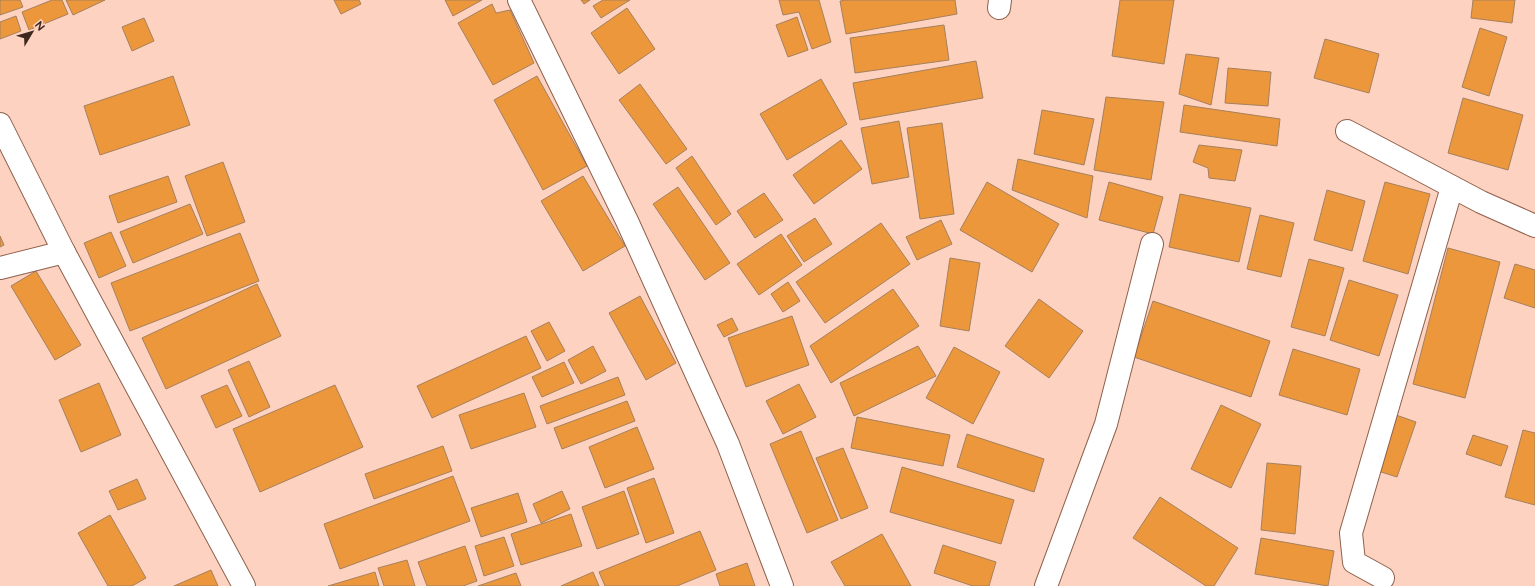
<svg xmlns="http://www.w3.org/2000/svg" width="1535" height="586" font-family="Raleway,sans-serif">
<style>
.building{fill:#ec973c;stroke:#a6805c}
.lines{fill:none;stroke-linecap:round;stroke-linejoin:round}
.minor-casing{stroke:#8e604c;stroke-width:24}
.minor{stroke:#fff;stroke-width:22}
</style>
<rect width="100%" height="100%" fill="#fed2c0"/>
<g class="building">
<polygon points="0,0 20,0 23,7 0,15"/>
<polygon points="52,0 62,0 68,14 29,30 22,12"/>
<polygon points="66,0 105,0 73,15"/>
<polygon points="334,0 359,0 361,4 341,14"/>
<polygon points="445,0 482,0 453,16"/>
<polygon points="581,0 590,0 584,4"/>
<polygon points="603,0 630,0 601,18 593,6"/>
<polygon points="779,0 819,0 831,42 812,49 799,12 783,15"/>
<polygon points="846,0 955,0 957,14 846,34 840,1"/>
<polygon points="1120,0 1174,0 1164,64 1112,56"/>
<polygon points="1473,0 1515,0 1512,23 1471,18"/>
<polygon points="492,4 496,13 510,10 534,63 493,85 458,23"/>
<polygon points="627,8 655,49 619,74 591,33"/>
<polygon points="16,16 21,31 0,39 0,22"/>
<polygon points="797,17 808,50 788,57 776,25"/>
<polygon points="144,18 154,41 132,51 122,27"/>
<polygon points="944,25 949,60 855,73 850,38"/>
<polygon points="1480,28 1507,37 1489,96 1462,87"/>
<polygon points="1325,39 1379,54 1369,93 1314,78"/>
<polygon points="1186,54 1219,58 1211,105 1179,94"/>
<polygon points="976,61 983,98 860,120 853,83"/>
<polygon points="1228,68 1271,72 1268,106 1225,103"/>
<polygon points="173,76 190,125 100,155 84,106"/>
<polygon points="537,76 587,166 543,190 494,100"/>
<polygon points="821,79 847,124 787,160 760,114"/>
<polygon points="640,84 687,149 666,164 619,100"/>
<polygon points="1106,97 1164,102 1151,180 1094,170"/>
<polygon points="1463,98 1523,115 1508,170 1448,153"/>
<polygon points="1184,105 1280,119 1277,146 1180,132"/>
<polygon points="1042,110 1094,119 1084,165 1034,154"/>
<polygon points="899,121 909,177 872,184 861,128"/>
<polygon points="942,123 954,214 920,219 907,128"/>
<polygon points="841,140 862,169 814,204 793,175"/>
<polygon points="1199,145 1242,150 1235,181 1209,178 1208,168 1193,162"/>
<polygon points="692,156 731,214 716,225 676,168"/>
<polygon points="1018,159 1093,176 1087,218 1012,190"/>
<polygon points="223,162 245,222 207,236 185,176"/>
<polygon points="168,176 177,202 118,223 109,196"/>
<polygon points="583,176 625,246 583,271 541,201"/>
<polygon points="987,182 1059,224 1032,272 960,230"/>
<polygon points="1109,182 1163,197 1153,234 1099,220"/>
<polygon points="1385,182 1430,194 1408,274 1363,261"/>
<polygon points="678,187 730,263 705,280 653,204"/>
<polygon points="1327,190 1365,201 1352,251 1314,240"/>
<polygon points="764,193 783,220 755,238 737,211"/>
<polygon points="1180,194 1251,208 1239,262 1169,247"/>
<polygon points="190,204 203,234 133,263 120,232"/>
<polygon points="1260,215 1294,223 1281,277 1247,269"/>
<polygon points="815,218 832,244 804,262 787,236"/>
<polygon points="941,220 952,244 917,260 906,237"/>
<polygon points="881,223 910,264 825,323 796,282"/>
<polygon points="111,232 126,266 99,278 84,243"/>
<polygon points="240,233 259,281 130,331 111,283"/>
<polygon points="781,234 802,265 759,295 737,264"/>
<polygon points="0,236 4,245 0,247"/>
<polygon points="1448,248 1500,262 1465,398 1413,384"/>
<polygon points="950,258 980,263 969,331 940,326"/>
<polygon points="1309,259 1344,268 1325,336 1291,327"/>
<polygon points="1515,264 1535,270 1535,308 1504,298"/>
<polygon points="36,271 81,345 55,360 11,286"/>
<polygon points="1349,280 1398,295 1379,356 1330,340"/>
<polygon points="788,282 800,301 783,312 771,294"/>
<polygon points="257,284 281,336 166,389 142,338"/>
<polygon points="893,289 919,326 831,383 810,346"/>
<polygon points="640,296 676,363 646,380 609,313"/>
<polygon points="1039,299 1083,331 1049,378 1005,346"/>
<polygon points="1153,301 1270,341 1251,397 1134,357"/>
<polygon points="792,316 809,365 746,387 728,338"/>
<polygon points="732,318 738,330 724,337 717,325"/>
<polygon points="549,322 565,351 547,361 531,331"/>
<polygon points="526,336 541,368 432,418 417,386"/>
<polygon points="593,346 606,371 581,384 568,360"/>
<polygon points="918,346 936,376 854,416 840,383"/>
<polygon points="954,347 1000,372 973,424 926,398"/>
<polygon points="1293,349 1360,369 1347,415 1279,395"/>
<polygon points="249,361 270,407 249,417 228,370"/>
<polygon points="564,362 574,383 542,397 532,377"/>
<polygon points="618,377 625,395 547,424 540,406"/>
<polygon points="99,383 121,435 81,452 59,400"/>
<polygon points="799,384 816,417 783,434 766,401"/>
<polygon points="227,385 242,416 216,428 201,396"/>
<polygon points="335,385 363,447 260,492 233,429"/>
<polygon points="524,393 536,427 471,449 459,415"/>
<polygon points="627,401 635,421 562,449 554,428"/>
<polygon points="1221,405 1261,424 1231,488 1191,469"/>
<polygon points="1396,415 1416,422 1397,477 1378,471"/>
<polygon points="857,417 950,435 943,466 851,448"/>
<polygon points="637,427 654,469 605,488 589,447"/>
<polygon points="1523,430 1535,433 1535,505 1505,497"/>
<polygon points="801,431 838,520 807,533 770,444"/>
<polygon points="967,434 1044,459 1034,492 957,467"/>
<polygon points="1473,435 1508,446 1501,466 1466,454"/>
<polygon points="443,446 452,471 374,499 365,474"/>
<polygon points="843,448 868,508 841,519 816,458"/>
<polygon points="1267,463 1301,466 1295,534 1261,530"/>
<polygon points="902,467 1014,500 1001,544 890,512"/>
<polygon points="453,476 470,521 340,569 324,524"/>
<polygon points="654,478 674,533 646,543 627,488"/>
<polygon points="137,479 146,499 118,510 109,491"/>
<polygon points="562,491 570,509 541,523 533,504"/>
<polygon points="624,491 639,534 597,549 582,507"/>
<polygon points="518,493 527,522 481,537 471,508"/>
<polygon points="1160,497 1238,548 1214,586 1206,586 1133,538"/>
<polygon points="571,514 582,546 521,565 511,534"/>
<polygon points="110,515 146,578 132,586 108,586 78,533"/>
<polygon points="700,531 716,570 677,586 605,586 599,572"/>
<polygon points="882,534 911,586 845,586 831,562"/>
<polygon points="504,537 514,566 484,576 475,546"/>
<polygon points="1261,538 1334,551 1328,586 1255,574"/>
<polygon points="943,545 996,562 989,586 973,586 934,573"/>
<polygon points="465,546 477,581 463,586 427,586 418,562"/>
<polygon points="407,560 415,586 384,586 378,568"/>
<polygon points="747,563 755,586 720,586 716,574"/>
<polygon points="211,570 218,586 174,586"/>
<polygon points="375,572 379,586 328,586"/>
<polygon points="593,572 599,586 561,586"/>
<polygon points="516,573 521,586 478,586"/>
</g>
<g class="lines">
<g class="minor-casing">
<g id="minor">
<polyline points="519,0 627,221 728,444 782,586"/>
<polyline points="999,8 1000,0"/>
<polyline points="0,124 64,252 244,586"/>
<polyline points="1347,131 1481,202 1535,226"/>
<polyline points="0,268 64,252"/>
<polyline points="1383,578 1354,562 1351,533 1452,187"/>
<polyline points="1046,586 1106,424 1152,244"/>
</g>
</g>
<use href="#minor" class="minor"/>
</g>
<g transform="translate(32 32) rotate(52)" stroke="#fed2c0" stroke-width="3" paint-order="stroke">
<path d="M0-3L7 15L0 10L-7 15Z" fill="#3d2820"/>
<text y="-6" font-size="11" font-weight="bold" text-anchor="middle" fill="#3d2820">N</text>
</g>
</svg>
